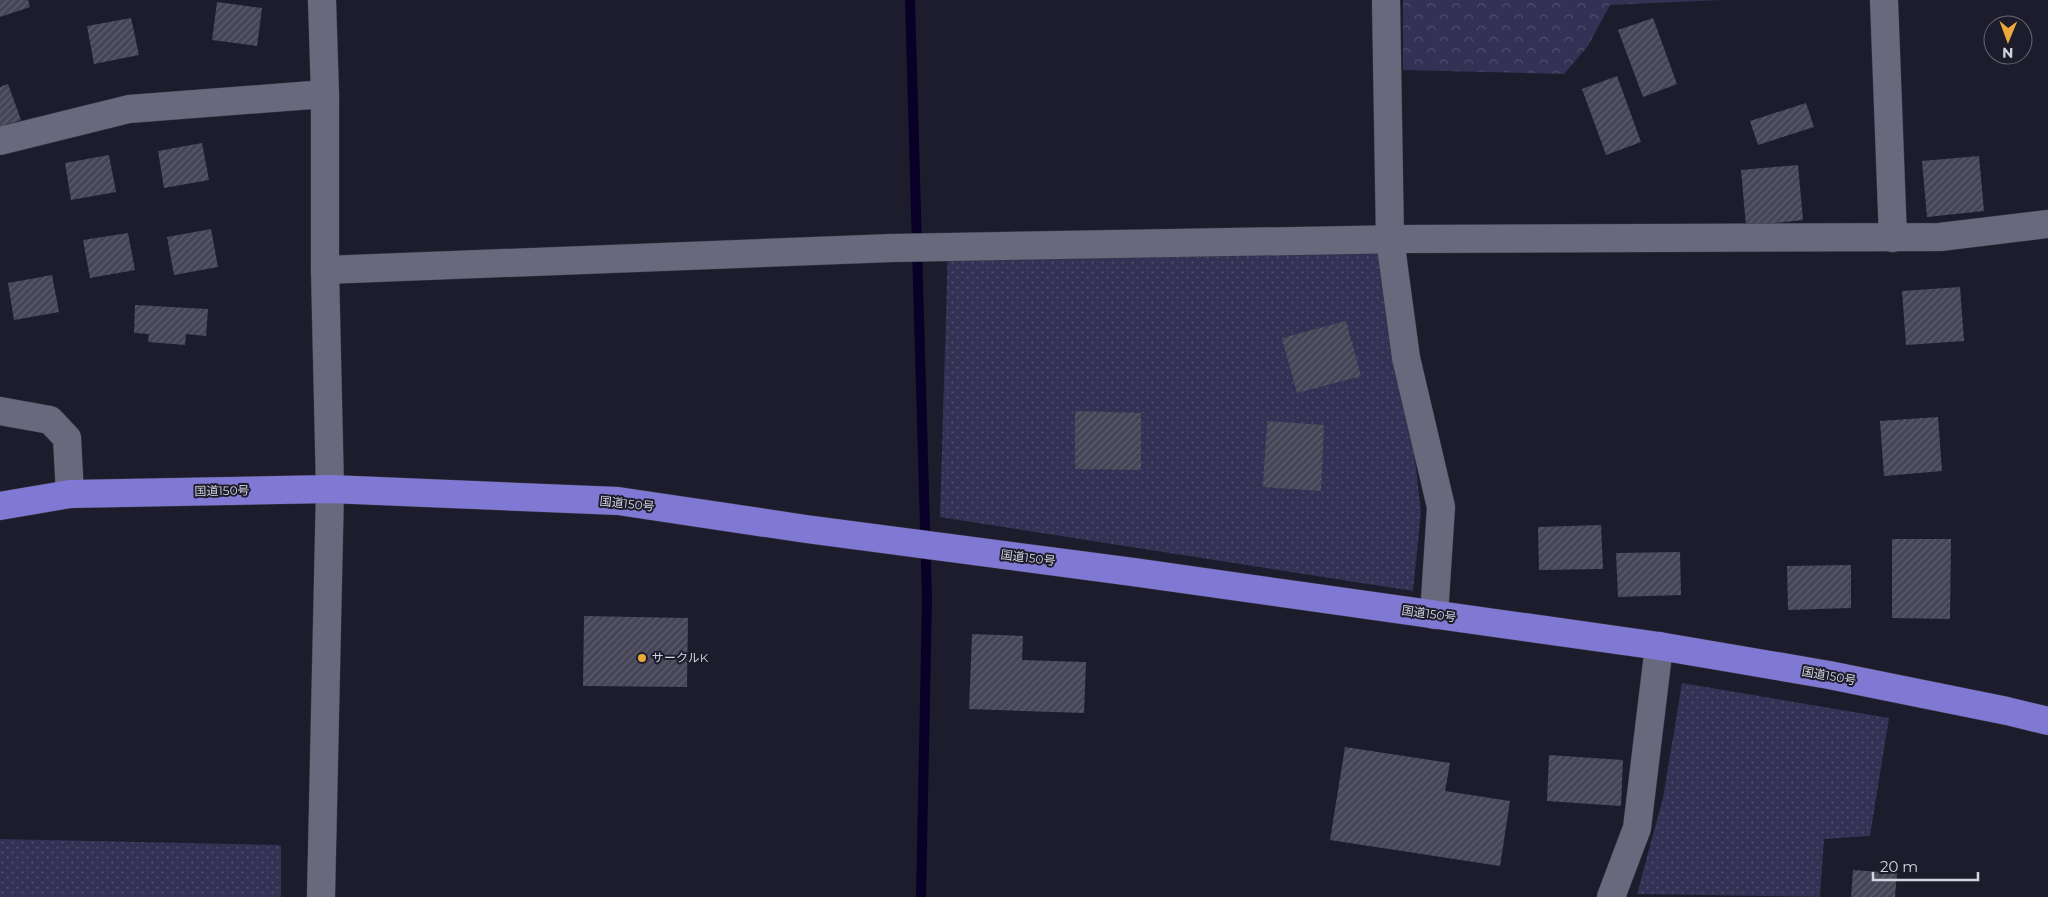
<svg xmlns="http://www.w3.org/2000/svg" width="2048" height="897" font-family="Montserrat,'Noto Sans JP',sans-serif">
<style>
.grass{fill:url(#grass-dots)}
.forest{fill:url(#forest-crowns)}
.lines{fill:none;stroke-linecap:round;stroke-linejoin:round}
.stream{stroke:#090028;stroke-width:10}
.building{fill:url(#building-hatch)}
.minor-casing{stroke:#383745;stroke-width:29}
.highway-casing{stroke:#383745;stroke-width:29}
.minor{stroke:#69697d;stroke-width:28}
.highway{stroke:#8079d3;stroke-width:28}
.poi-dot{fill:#eca93a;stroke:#1d1c2c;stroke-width:2}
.labels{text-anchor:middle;stroke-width:4;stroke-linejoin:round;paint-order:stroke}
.street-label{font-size:12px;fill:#d4d4df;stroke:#1d1c2c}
.poi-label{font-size:12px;fill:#d4d4df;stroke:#1d1c2c;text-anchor:start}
</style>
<defs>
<pattern id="grass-dots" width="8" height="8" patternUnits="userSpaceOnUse" patternTransform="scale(1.25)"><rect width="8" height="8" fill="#333154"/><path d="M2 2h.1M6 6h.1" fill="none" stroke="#504e6c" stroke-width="1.8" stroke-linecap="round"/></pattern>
<pattern id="forest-crowns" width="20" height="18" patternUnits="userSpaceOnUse" patternTransform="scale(1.25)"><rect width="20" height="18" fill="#333154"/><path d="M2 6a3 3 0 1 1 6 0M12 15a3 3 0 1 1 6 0" fill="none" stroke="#504e6c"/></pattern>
<pattern id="building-hatch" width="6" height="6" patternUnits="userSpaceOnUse" patternTransform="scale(1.25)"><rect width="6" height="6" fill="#454557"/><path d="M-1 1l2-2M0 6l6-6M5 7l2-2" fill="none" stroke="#5f5f6f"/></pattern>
</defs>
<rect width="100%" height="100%" fill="#1d1c2c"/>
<g class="grass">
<polygon points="1390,239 1421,512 1413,591 940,517 948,247"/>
<polygon points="1682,683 1889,718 1870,836 1824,839 1820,897 1637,894 1663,798"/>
<polygon points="0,839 281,845 281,897 0,897"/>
</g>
<polygon class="forest" points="1403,0 1721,0 1610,5 1588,46 1564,74 1403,70"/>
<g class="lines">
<polyline class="stream" points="910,0 927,599 921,897"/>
</g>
<g class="building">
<polygon points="0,0 28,0 30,7 0,17"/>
<polygon points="217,2 262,8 257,46 212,40"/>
<polygon points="131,18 139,55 94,64 87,26"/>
<polygon points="1653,18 1677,84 1643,97 1618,30"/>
<polygon points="1617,76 1641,142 1606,155 1582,89"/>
<polygon points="8,84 21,120 0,127 0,87"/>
<polygon points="1806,103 1814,127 1758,145 1750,121"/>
<polygon points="202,143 209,180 164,188 158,151"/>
<polygon points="109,155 116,192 71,200 65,163"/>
<polygon points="1979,156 1984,211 1927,217 1922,161"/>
<polygon points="1798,165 1803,220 1746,226 1741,170"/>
<polygon points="211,229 218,267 174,275 167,237"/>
<polygon points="128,233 135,270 90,278 83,240"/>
<polygon points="52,275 59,312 14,320 8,283"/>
<polygon points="1960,287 1964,341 1906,345 1902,291"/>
<polygon points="135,305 208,309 206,336 186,334 185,345 148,342 149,334 134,333"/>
<polygon points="1346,321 1361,376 1297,393 1282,338"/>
<polygon points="1075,411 1141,413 1141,470 1075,469"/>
<polygon points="1938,417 1942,471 1884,476 1880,421"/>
<polygon points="1267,421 1324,425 1321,491 1263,487"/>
<polygon points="1601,525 1603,569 1539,570 1538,527"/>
<polygon points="1892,539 1951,539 1950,619 1892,618"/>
<polygon points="1680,552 1681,595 1618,597 1616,553"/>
<polygon points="1851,565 1851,608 1788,610 1787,566"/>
<polygon points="584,616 688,618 687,687 583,686"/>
<polygon points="972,634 1023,636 1022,660 1086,662 1084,713 969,709"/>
<polygon points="1345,747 1450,763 1445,791 1510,801 1500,866 1330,840"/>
<polygon points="1549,755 1623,760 1621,806 1547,801"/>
<polygon points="1853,870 1897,873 1895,897 1851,897"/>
</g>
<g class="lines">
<g class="minor-casing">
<g id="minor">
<polyline points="1386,0 1390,239 1406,358 1441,507 1434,615"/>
<polyline points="1884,0 1893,238"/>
<polyline points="0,141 129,109 325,94"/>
<polyline points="325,270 892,248 1406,239 1940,237 2048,224"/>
<polyline points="0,411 50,420 67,438 70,494"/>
<polyline points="321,897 330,489 325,270 325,94 322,0"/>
<polyline points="1611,897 1637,828 1659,646"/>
</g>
</g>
<g class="highway-casing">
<polyline id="highway" points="0,506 70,494 330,489 618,501 806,529 1133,572 1659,646 1829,675 2007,711 2048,721"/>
</g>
<use href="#minor" class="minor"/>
<use href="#highway" class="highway"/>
</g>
<circle class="poi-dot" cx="642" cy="658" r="5"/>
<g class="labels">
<g class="street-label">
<text transform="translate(222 491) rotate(-1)" y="4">国道150号</text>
<text transform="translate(627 504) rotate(6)" y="4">国道150号</text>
<text transform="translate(1028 558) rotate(7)" y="4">国道150号</text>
<text transform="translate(1429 614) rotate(8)" y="4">国道150号</text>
<text transform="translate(1829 676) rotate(10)" y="4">国道150号</text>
</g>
<g class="poi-label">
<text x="652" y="662">サークルK</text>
</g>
</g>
<g transform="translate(2008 40) rotate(181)"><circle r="24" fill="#1d1c2c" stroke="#666674"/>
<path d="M0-4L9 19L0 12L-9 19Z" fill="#eca93a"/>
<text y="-8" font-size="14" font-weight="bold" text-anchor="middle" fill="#d4d4df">N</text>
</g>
<path d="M1873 872v8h105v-8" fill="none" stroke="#d4d4df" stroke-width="2.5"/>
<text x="1880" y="872" font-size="15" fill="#d4d4df" stroke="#1d1c2c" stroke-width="4" paint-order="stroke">20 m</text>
</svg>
